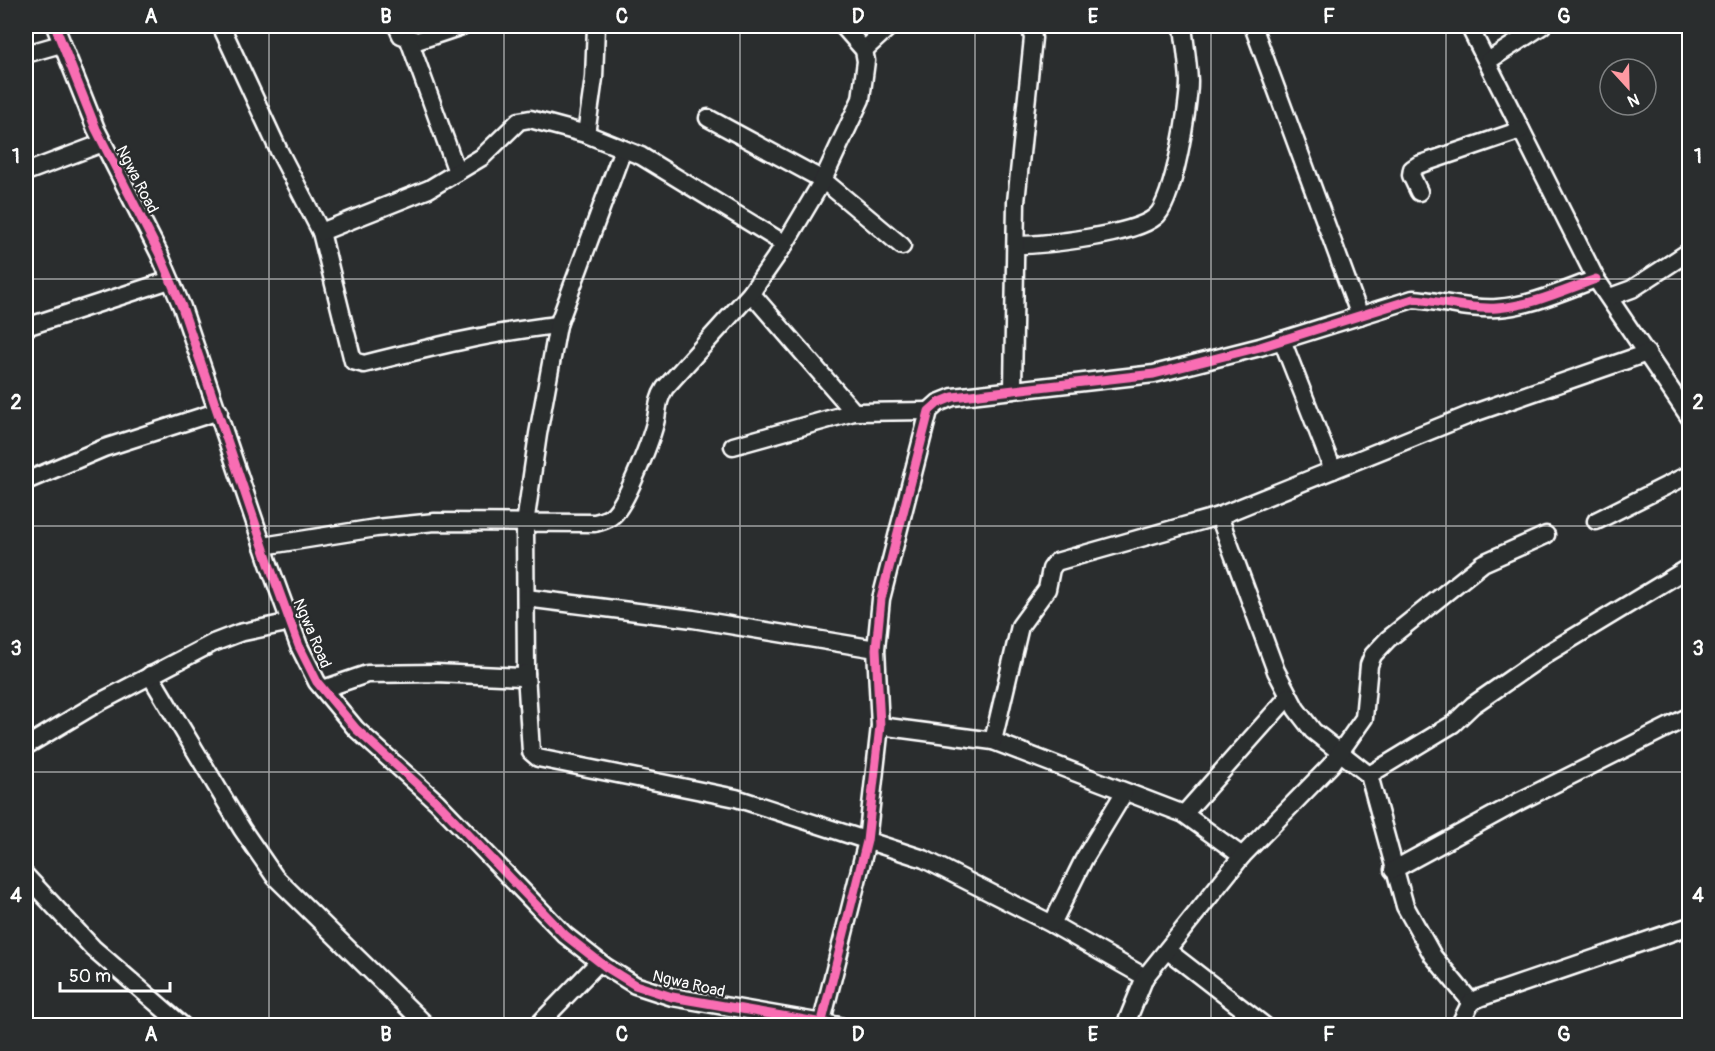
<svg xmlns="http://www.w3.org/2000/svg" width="1715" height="1051" font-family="Pangolin,sans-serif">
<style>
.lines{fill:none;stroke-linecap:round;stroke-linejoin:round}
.minor-casing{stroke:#fff;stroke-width:21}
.minor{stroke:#2a2d2e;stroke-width:16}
.cycleway-casing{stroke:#2a2d2e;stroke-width:13}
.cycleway{stroke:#f96db3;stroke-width:9}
.grid{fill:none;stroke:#fff;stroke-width:1.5;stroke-opacity:0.55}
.labels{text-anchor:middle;stroke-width:4.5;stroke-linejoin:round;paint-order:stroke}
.street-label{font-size:16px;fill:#fff;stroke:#2a2d2e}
.neatline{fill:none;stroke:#fff;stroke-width:2}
.grid-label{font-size:20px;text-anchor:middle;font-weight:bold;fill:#fff}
</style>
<rect width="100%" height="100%" fill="#2a2d2e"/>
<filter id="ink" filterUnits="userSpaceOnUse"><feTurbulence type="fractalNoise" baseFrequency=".0167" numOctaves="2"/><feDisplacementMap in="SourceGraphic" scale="12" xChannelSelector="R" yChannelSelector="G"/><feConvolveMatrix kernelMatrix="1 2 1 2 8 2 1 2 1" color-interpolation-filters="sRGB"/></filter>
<g filter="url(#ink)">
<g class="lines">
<g class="minor-casing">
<g id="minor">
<polyline points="55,26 96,129 159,253 182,307 269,564 299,646 317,682 356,729 437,802 565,935 606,967 635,985 672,997 840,1026"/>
<path d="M 221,26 L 279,151 L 321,232 L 353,361 L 364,364 C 428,348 492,332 558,325"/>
<polyline points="397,26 401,35 417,41 462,26"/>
<polyline points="1253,26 1360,316"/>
<polyline points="1469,26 1596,279 1690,418"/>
<polyline points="409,40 457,172"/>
<polyline points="864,50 890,26"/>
<polyline points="26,54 61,44"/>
<polyline points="1488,61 1542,26"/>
<polyline points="708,118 823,180 902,246"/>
<polyline points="586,134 594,78 596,26"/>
<polyline points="623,149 558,325 538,434 525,524 526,673 531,752 538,758 736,798 924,859 1052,924 1145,977"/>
<polyline points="26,172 103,143"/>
<polyline points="1419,192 1411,175 1412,169 1418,165 1521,130"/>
<polyline points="321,232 429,189 482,157 519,121 530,119 586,134 641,156 785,244"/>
<path d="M 1016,245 C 1045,245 1134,235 1155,217 C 1174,203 1189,105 1189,81 C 1188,62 1185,44 1183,26"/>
<polyline points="751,293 854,412"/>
<polyline points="1610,297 1632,289 1690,251"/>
<polyline points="26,327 170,280"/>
<polyline points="1282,340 1333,470"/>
<polyline points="1013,390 1016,202 1033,38 1030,26"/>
<polyline points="733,446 854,412 929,411"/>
<polyline points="26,481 104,448 219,411"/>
<polyline points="1219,516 1276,671 1296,709 1313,731 1369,775 1405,906 1433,956 1471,1002"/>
<polyline points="1596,521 1690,474"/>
<path d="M 263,546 L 376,528 L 435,522 L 595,523 C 602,521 610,519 615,513 C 628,499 652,438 656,419 C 658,407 658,399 665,388 L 751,293 L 785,244 L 823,180 L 861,99 L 866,61 L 864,50 L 843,26"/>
<polyline points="526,598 693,619 876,649"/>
<polyline points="150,675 242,829 275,877 427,1026"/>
<polyline points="323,689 367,674 436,673 520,677 526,673"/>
<polyline points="880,726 993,741 1184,814 1242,856"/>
<polyline points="993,741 1020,626 1047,589 1051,569 1056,562 1219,516 1474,413 1647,353"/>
<polyline points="26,746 98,703 213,643 239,633 291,622"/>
<polyline points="1369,775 1453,724 1473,705 1548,653 1690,567"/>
<polyline points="1184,814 1289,696"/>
<polyline points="1393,870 1518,802 1690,716"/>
<polyline points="26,876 93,948 183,1026"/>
<polyline points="1052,924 1084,859 1124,793"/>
<polyline points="1168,951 1265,1026"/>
<path d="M 822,1021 L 867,841 L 880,726 L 876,649 L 881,599 L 929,411 L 938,403 L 953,397 L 1154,374 L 1260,347 L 1413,299 C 1442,301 1469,310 1497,308 C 1531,306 1565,290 1596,279"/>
<polyline points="537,1026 599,962"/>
<polyline points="1125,1026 1145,977 1242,856 1331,765 1364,718 1369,665 1373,655 1388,639 1483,563 1546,535"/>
<polyline points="1459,1026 1471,1002 1479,998 1690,926"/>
</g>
</g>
<use href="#minor" class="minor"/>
<g class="cycleway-casing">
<g id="cycleway">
<polyline points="55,26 96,129 159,253 182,307 269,564 299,646 317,682 356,729 437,802 565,935 606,967 635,985 672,997 840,1026"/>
<path d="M 822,1021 L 867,841 L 880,726 L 876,649 L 881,599 L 929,411 L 938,403 L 953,397 L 1154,374 L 1260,347 L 1413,299 C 1442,301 1469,310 1497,308 C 1531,306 1565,290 1596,279"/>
</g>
</g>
<use href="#cycleway" class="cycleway"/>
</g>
</g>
<path class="grid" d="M 269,26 L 269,1026M 504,26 L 504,1026M 740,26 L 740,1026M 975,26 L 975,1026M 1211,26 L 1211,1026M 1446,26 L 1446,1026M 26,279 L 1690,279M 26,526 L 1690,526M 26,772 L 1690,772"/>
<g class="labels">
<g class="street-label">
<text transform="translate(138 179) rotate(63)" y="6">Ngwa Road</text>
<text transform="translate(313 633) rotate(67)" y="6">Ngwa Road</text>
<text transform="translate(689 983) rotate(13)" y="6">Ngwa Road</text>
</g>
</g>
<rect width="1715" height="1051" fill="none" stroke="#2a2d2e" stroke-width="66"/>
<g transform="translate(1628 87) rotate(158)"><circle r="28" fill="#2a2d2e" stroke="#7f8182" stroke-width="1.5"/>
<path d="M0-4.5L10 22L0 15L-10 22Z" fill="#ff9aa2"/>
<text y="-9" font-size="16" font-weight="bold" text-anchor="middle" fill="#ffffff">N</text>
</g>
<path d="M60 982v9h110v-9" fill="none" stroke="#ffffff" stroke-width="3"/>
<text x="69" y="982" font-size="18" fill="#ffffff" stroke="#2a2d2e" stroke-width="4.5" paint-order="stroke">50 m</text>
<rect x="33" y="33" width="1649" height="985" class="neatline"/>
<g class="grid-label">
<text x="151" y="23">A</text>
<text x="386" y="23">B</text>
<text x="622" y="23">C</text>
<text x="858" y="23">D</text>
<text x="1093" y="23">E</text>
<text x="1329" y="23">F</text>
<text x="1564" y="23">G</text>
<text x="16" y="163">1</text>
<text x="1698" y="163">1</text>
<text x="16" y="409">2</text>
<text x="1698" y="409">2</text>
<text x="16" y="655">3</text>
<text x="1698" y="655">3</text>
<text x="16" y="902">4</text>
<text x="1698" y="902">4</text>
<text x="151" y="1041">A</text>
<text x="386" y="1041">B</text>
<text x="622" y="1041">C</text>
<text x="858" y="1041">D</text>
<text x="1093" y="1041">E</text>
<text x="1329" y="1041">F</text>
<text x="1564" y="1041">G</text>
</g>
</svg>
